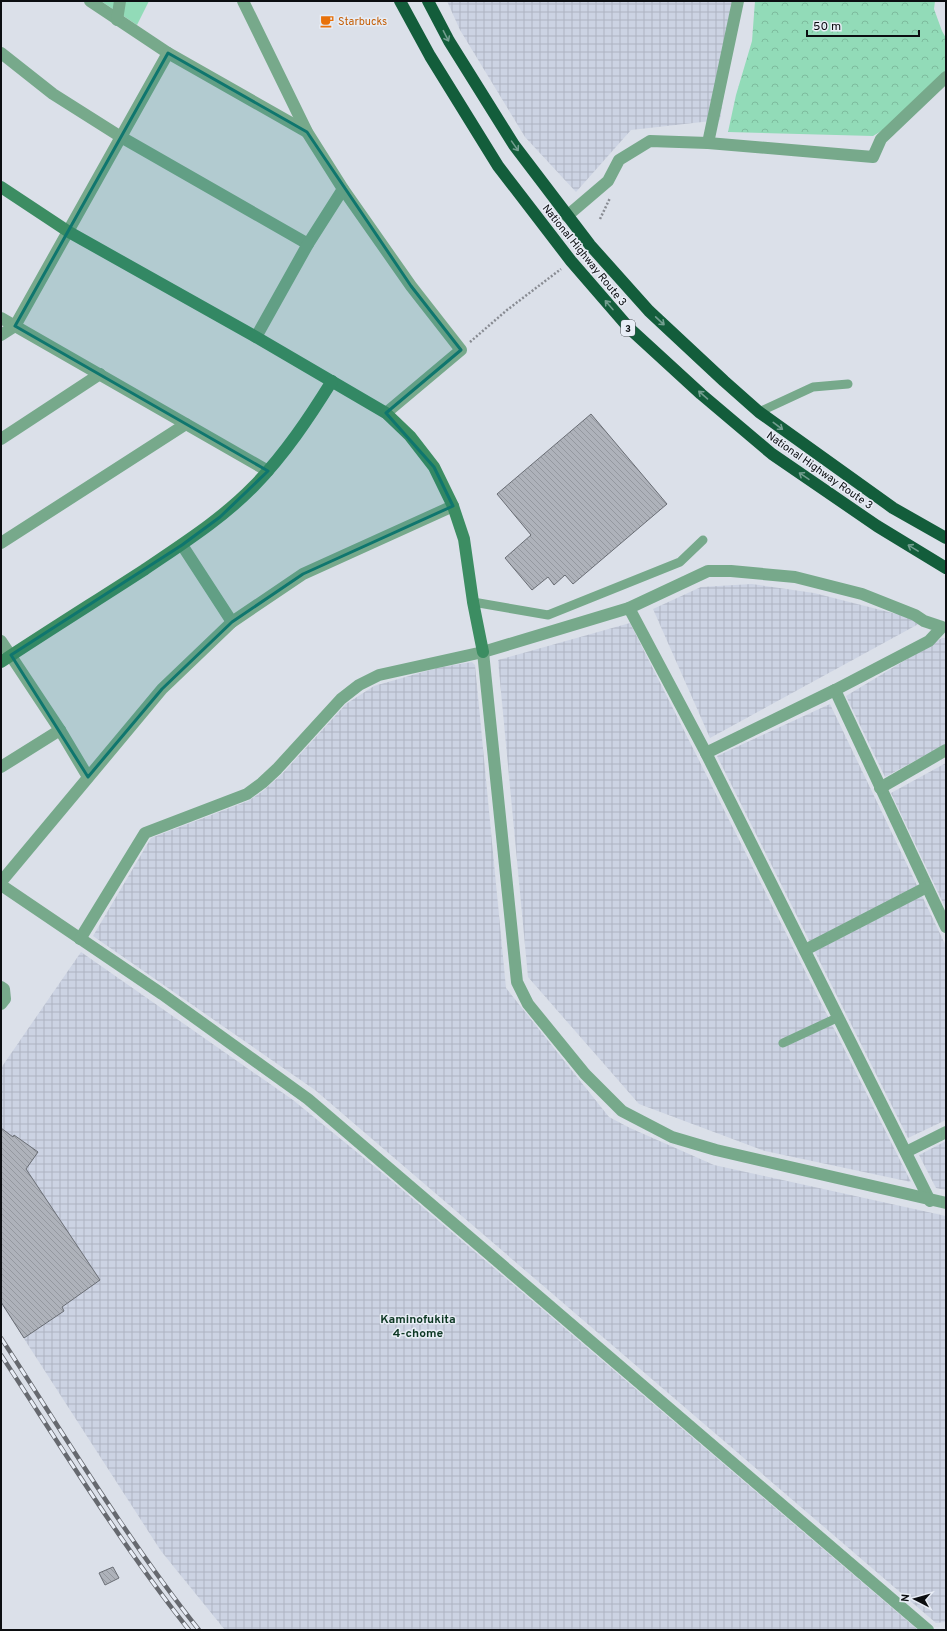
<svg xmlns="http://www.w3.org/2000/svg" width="947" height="1631" font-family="Overpass,sans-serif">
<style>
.industrial{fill:url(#industrial-grid)}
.green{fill:#92dbb8}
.forest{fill:url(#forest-crowns)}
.building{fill:url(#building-back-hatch);stroke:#696d74}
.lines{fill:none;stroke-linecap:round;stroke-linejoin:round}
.path{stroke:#888b92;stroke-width:2.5;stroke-dasharray:2 2;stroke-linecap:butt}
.lane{stroke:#77a98b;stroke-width:9}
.street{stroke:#77a98b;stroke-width:12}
.secondary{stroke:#3c8d62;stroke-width:12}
.highway{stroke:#135d3b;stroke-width:12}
.rail-casing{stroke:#66696f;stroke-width:4.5}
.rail{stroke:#e8edf6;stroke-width:3;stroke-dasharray:9;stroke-linecap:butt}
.oneway{stroke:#739e8f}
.marked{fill:#0f766e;fill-opacity:0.2;stroke:#0f766e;stroke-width:3;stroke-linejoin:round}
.labels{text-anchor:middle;stroke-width:3;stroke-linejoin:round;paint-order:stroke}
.shield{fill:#e8edf6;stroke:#4e5156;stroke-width:1}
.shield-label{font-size:10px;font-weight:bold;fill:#0c0e11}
.food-label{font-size:11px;fill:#c56008;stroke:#e8edf6;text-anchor:start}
.street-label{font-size:11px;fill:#0c0e11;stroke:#e8edf6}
.neighbourhood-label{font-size:12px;font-weight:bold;fill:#0c3723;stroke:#e8edf6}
</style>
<defs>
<pattern id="industrial-grid" width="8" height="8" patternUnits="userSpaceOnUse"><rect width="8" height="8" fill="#ccd3e3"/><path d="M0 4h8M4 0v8" fill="none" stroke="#aeb4c2"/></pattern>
<pattern id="forest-crowns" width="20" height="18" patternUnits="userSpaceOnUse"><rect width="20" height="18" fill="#92dbb8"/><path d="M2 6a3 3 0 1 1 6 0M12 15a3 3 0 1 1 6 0" fill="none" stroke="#7dbb9d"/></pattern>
<pattern id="building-back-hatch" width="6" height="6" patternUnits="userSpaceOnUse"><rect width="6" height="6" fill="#aeb2ba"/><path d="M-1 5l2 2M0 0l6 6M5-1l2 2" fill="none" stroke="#94989f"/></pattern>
</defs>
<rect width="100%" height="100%" fill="#dbe0e9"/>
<g class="industrial">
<polygon points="447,1 738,1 720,120 631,130 576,192 525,137 460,30"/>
<polygon points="752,584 814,593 924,621 710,738 653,609 701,587"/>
<polygon points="630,623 911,1182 765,1151 639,1104 528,977 498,660"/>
<polygon points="942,638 946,638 946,744 885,777 846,696"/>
<polygon points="472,662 475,665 506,988 609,1117 630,1128 714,1165 946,1216 946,1622 936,1623 315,1090 93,936 151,838 248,801 263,791 282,774 346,704 374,686 437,668"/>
<polygon points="830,704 946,946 946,1120 908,1138 717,756"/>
<polygon points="946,763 946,909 891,793"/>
<polygon points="81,952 293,1100 386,1176 918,1630 225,1630 161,1551 1,1303 1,1068"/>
<polygon points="946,1141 946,1190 936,1188 919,1155"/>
</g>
<polygon class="green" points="101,1 149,1 137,25"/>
<polygon class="forest" points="755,1 935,1 934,9 942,31 946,38 946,74 905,117 873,136 728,132 736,95 752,41"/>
<g class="building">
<polygon points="591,414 667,504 573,584 565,575 554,585 548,577 532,590 505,558 531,535 497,494"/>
<polygon points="1,1128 13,1137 14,1135 38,1152 26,1169 100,1280 62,1307 64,1311 24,1338 1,1302"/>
<polygon points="113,1567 119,1578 105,1585 99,1573"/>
</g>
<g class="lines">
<g class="path">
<polyline points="600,219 610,198"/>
<polyline points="470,342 507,310 561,269"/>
</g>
<g class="lane">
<polyline points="759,412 813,387 848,384"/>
<polyline points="473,602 548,615 680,562 703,540"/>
<polyline points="783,1043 839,1017"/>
</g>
<g class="street">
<polyline points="90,1 168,53 307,132"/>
<polyline points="243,1 307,132 343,189 411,286 461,350 386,413"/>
<polyline points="117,20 120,1"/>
<polyline points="1,53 53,94 121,137 308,244"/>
<polyline points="708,143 738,1"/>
<polyline points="567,216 608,181 619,160 650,141 708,143 873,157 881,139 946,77"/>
<polyline points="1,318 268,471"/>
<polyline points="1,335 15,326 168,53"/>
<polyline points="256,337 308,244 343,189"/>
<polyline points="1,439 100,374"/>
<polyline points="1,543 186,424"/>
<polyline points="182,545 232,622"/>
<polyline points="629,608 706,753 930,1201"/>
<polyline points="1,641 60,730 88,777"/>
<polyline points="483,652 517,982 528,1004 585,1074 622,1111 672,1137 716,1150 946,1203"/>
<polyline points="835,690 946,927"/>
<polyline points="1,767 60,730"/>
<polyline points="880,788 946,750"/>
<polyline points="1,882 162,689 232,622 303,574 453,506"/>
<polyline points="1,885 162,994 308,1099 928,1630"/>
<polyline points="80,939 145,833 247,794 262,783 277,769 341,699 359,685 379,675 483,652 629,608 708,571 731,571 795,577 862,594 915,615 924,621 942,627 929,641 835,690 706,753"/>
<polyline points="805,950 927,887"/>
<polyline points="1,987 4,989 5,999 1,1004"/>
<polyline points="906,1152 946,1132"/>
</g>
<g class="secondary">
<polyline points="1,187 69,232 256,337 386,413 410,436 434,467 453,506 464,539 473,602 483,652"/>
<path d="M 1,662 C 48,631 96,601 144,570 C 182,544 222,519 254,486 C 285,454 309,418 332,381"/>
</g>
<g class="highway">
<polyline points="400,1 430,56 498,166 571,261 629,328 701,394 772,454 877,526 946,568"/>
<polyline points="428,1 449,41 514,145 590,245 649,311 724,381 759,412 893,508 946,538"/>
</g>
<g class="rail-casing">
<g id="rail">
<path d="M 1,1338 C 65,1436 126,1538 199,1630"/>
<path d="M 1,1355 C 62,1448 120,1543 189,1630"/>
</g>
</g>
<use href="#rail" class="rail"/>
</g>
<defs><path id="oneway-shaft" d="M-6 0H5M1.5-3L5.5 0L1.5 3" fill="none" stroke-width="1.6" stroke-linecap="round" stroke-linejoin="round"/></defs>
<g class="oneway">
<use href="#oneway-shaft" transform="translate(446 36) rotate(63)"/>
<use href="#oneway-shaft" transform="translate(515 146) rotate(55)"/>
<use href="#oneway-shaft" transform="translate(609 305) rotate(-131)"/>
<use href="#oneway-shaft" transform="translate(660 321) rotate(43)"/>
<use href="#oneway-shaft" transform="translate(703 395) rotate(-139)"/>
<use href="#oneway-shaft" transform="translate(778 426) rotate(37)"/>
<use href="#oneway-shaft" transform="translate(804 476) rotate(-146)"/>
<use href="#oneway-shaft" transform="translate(913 548) rotate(-149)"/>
</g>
<path class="marked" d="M 168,53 L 307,132 L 411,286 L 461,350 L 386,413 L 434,467 L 453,506 L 303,574 L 232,622 L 162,689 L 88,777 L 11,655 L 182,545 L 220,517 L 268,471 L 15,326 Z"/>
<defs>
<g id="cafe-bare" transform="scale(1.08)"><path d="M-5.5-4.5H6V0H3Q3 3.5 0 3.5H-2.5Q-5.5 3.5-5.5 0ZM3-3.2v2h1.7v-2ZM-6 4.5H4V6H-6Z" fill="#e8710a" stroke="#e8edf6" stroke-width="2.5" paint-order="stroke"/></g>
</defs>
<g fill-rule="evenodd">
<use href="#cafe-bare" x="327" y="21"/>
</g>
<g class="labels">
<rect class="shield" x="621" y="320" width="14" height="16" rx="3"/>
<g class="shield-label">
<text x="628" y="332">3</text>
</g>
<g class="food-label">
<text x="338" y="25">Starbucks</text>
</g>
<g class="street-label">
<text transform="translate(585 255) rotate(51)" y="4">National Highway Route 3</text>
<text transform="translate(820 470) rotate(35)" y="4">National Highway Route 3</text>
</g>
<g class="neighbourhood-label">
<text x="418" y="1323">Kaminofukita<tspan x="418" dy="14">4-chome</tspan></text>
</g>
</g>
<rect width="947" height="1631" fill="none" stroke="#0c0e11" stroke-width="4"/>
<g transform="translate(915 1599) rotate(276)" stroke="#e8edf6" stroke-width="3" paint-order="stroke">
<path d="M0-3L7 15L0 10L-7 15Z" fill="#0c0e11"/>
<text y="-6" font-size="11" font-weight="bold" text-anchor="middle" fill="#0c0e11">N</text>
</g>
<path d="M807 30v6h112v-6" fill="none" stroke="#0c0e11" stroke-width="2"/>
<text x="813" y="30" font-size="12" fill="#0c0e11" stroke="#e8edf6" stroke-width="3" paint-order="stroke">50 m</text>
</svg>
